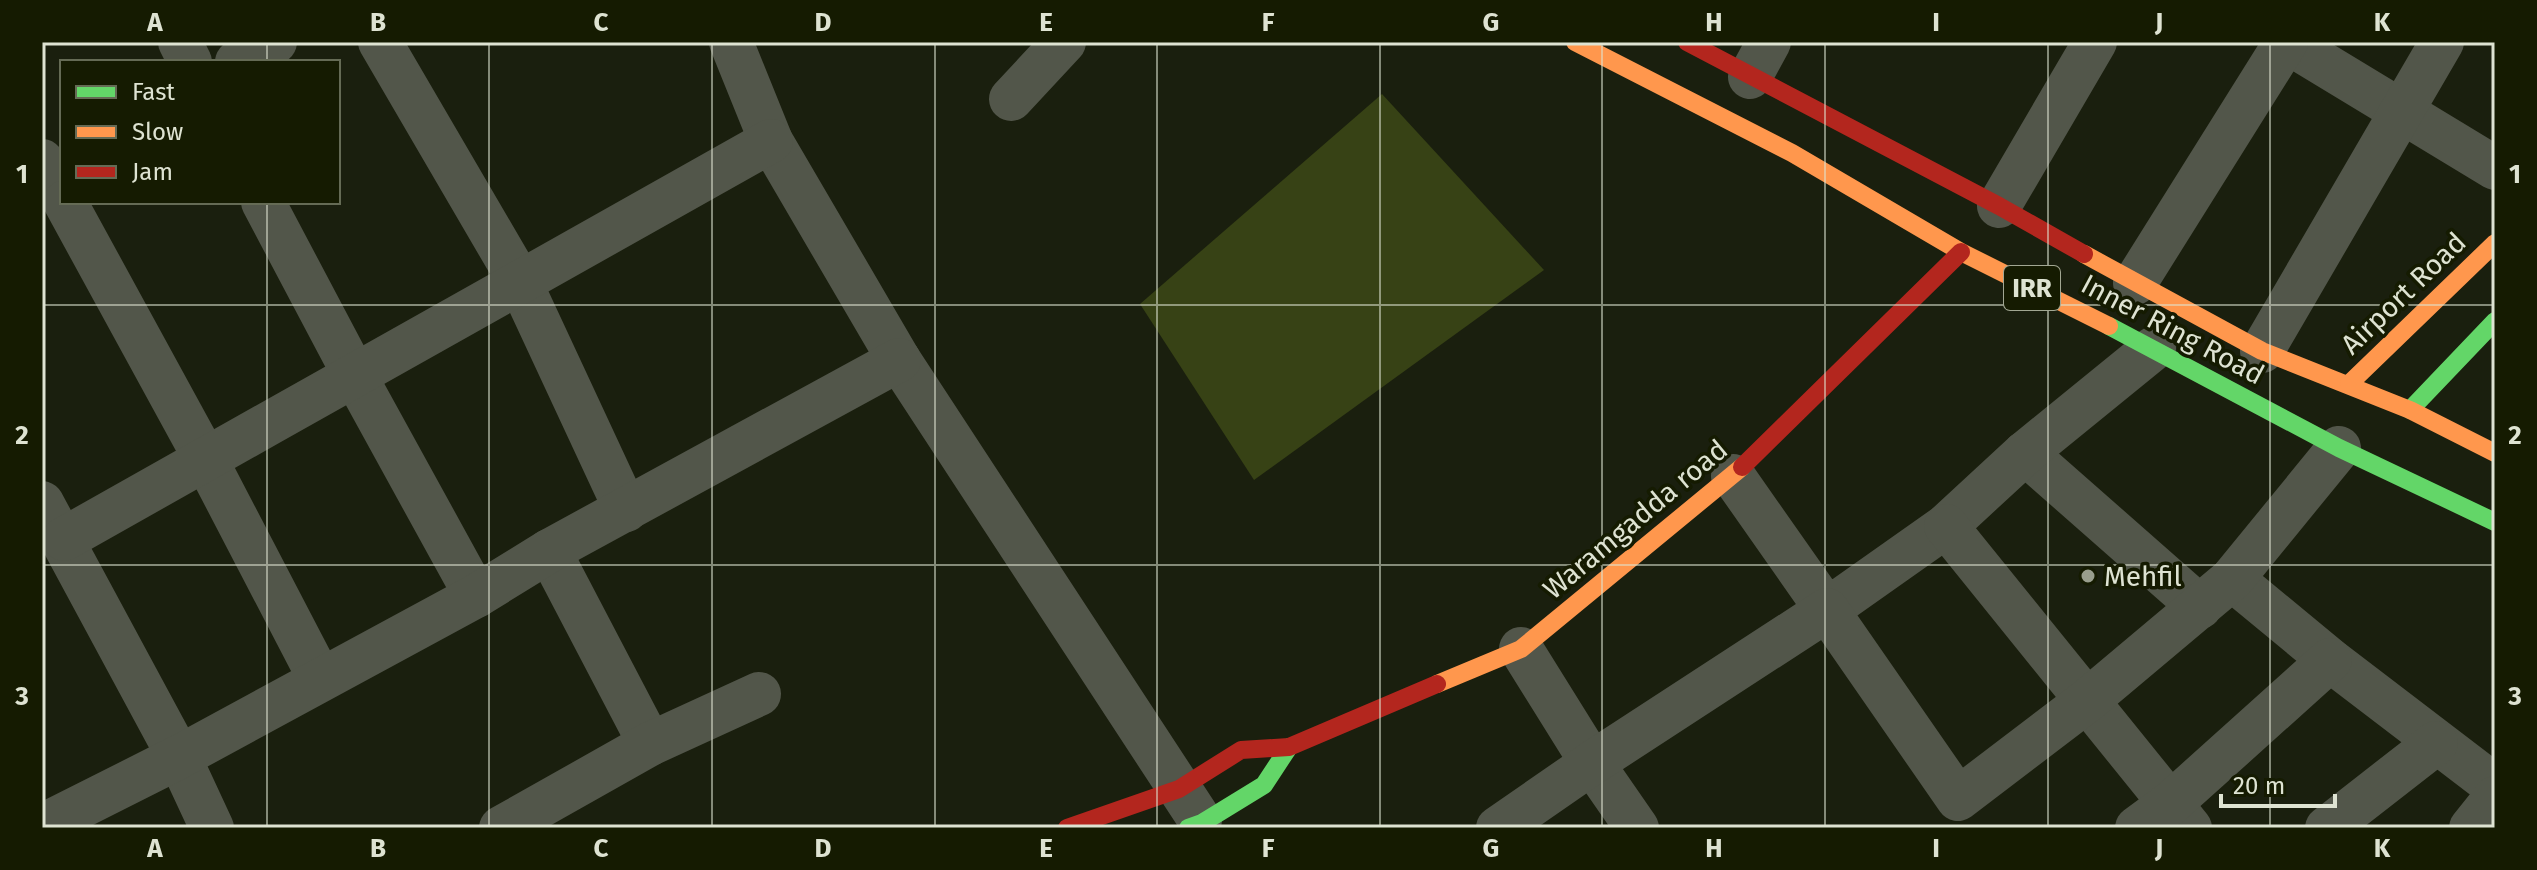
<svg xmlns="http://www.w3.org/2000/svg" width="2537" height="870" font-family="'Fira Sans',sans-serif">
<style>
.green{fill:#374215}
.lines{fill:none;stroke-linecap:round;stroke-linejoin:round}
.street{stroke:#52564a;stroke-width:44}
.fast{stroke:#63d668;stroke-width:18}
.slow{stroke:#ff974d;stroke-width:18}
.jam{stroke:#b3261e;stroke-width:18}
.grid{fill:none;stroke:#dee3d2;stroke-width:2;stroke-opacity:0.55}
.poi-dot{fill:#999e8d;stroke:#151b01;stroke-width:3}
.labels{text-anchor:middle;stroke-width:7;stroke-linejoin:round;paint-order:stroke}
.shield{fill:#151b01;stroke:#a2a793;stroke-width:2}
.shield-label{font-size:26px;font-weight:bold;fill:#dee3d2}
.street-label{font-size:28px;fill:#dee3d2;stroke:#151b01}
.poi-label{font-size:28px;fill:#dee3d2;stroke:#151b01;text-anchor:start}
.neatline{fill:none;stroke:#dee3d2;stroke-width:3}
.grid-label{font-size:26px;text-anchor:middle;font-weight:bold;fill:#dee3d2}
</style>
<rect width="100%" height="100%" fill="#1a1f0e"/>
<polygon class="green" points="1382,94 1544,270 1254,480 1140,304"/>
<g class="lines">
<g class="street">
<polyline points="180,42 190,62"/>
<polyline points="380,42 519,280 626,510"/>
<polyline points="731,42 771,141 899,360 1200,820"/>
<polyline points="2287,42 2495,168"/>
<polyline points="237,62 275,42"/>
<polyline points="1750,77 1769,42"/>
<polyline points="1011,99 1064,42"/>
<polyline points="42,161 62,197"/>
<polyline points="65,202 206,460 320,679"/>
<polyline points="263,202 355,376 476,596"/>
<polyline points="1999,206 2095,42"/>
<polyline points="2135,283 2286,42"/>
<polyline points="2262,351 2442,42"/>
<polyline points="2025,453 2200,607"/>
<polyline points="1733,476 1827,610 1946,526 2025,453 2154,348"/>
<polyline points="42,503 179,757 212,828"/>
<polyline points="1946,526 2190,828"/>
<path d="M 64,539 C 300,407 534,272 771,141"/>
<polyline points="549,551 650,744"/>
<polyline points="2232,579 2330,660 2495,786"/>
<polyline points="1521,649 1592,763 1637,828"/>
<polyline points="42,826 179,757 476,596 549,551 899,360"/>
<polyline points="501,828 650,744 759,694"/>
<polyline points="1498,828 1592,763 1827,610 1958,799 2088,700 2232,579 2339,448"/>
<polyline points="2137,828 2171,803 2330,660"/>
<polyline points="2327,828 2436,743"/>
<polyline points="2471,828 2495,798"/>
</g>
<g class="fast">
<polyline points="2109,326 2339,448 2495,522"/>
<polyline points="2410,410 2495,321"/>
<polyline points="1188,828 1202,823 1264,785 1289,747"/>
</g>
<g class="slow">
<polyline points="1575,42 1792,153 1961,252 2109,326"/>
<polyline points="2084,254 2262,351 2410,410 2495,453"/>
<polyline points="2349,384 2495,243"/>
<polyline points="1437,684 1521,649 1742,467"/>
</g>
<g class="jam">
<polyline points="1687,42 1999,206 2084,254"/>
<polyline points="1742,467 1961,252"/>
<polyline points="1067,828 1179,789 1241,750 1289,747 1437,684"/>
</g>
</g>
<path class="grid" d="M 267,42 L 267,62M 489,42 L 489,828M 712,42 L 712,828M 935,42 L 935,828M 1157,42 L 1157,828M 1380,42 L 1380,828M 1602,42 L 1602,828M 1825,42 L 1825,828M 2048,42 L 2048,828M 2270,42 L 2270,828M 267,202 L 267,828M 42,305 L 2495,305M 42,565 L 2495,565"/>
<circle class="poi-dot" cx="2088" cy="576" r="8"/>
<g class="labels">
<rect class="shield" x="2004" y="266" width="56" height="44" rx="6"/>
<g class="shield-label">
<text x="2032" y="297">IRR</text>
</g>
<g class="street-label">
<text transform="translate(2403 293) rotate(-44)" y="10">Airport Road</text>
<text transform="translate(2173 329) rotate(28)" y="10">Inner Ring Road</text>
<text transform="translate(1635 519) rotate(-40)" y="10">Waramgadda road</text>
</g>
<g class="poi-label">
<text x="2104" y="586">Mehfil</text>
</g>
</g>
<rect width="2537" height="870" fill="none" stroke="#151b01" stroke-width="88"/>
<rect x="60" y="60" width="280" height="144" fill="#151b01" stroke="#656b55" stroke-width="2"/>
<rect x="76" y="86" width="40" height="12" fill="#63d668" stroke="#656b55" stroke-width="2"/>
<text x="132" y="100" font-size="24" fill="#dee3d2">Fast</text>
<rect x="76" y="126" width="40" height="12" fill="#ff974d" stroke="#656b55" stroke-width="2"/>
<text x="132" y="140" font-size="24" fill="#dee3d2">Slow</text>
<rect x="76" y="166" width="40" height="12" fill="#b3261e" stroke="#656b55" stroke-width="2"/>
<text x="132" y="180" font-size="24" fill="#dee3d2">Jam</text>
<path d="M2221 794v12h114v-12" fill="none" stroke="#dee3d2" stroke-width="4"/>
<text x="2233" y="794" font-size="24" fill="#dee3d2" stroke="#151b01" stroke-width="6" paint-order="stroke">20 m</text>
<rect x="44" y="44" width="2449" height="782" class="neatline"/>
<g class="grid-label">
<text x="155" y="31">A</text>
<text x="378" y="31">B</text>
<text x="601" y="31">C</text>
<text x="823" y="31">D</text>
<text x="1046" y="31">E</text>
<text x="1268" y="31">F</text>
<text x="1491" y="31">G</text>
<text x="1714" y="31">H</text>
<text x="1936" y="31">I</text>
<text x="2159" y="31">J</text>
<text x="2382" y="31">K</text>
<text x="22" y="183">1</text>
<text x="2515" y="183">1</text>
<text x="22" y="444">2</text>
<text x="2515" y="444">2</text>
<text x="22" y="705">3</text>
<text x="2515" y="705">3</text>
<text x="155" y="857">A</text>
<text x="378" y="857">B</text>
<text x="601" y="857">C</text>
<text x="823" y="857">D</text>
<text x="1046" y="857">E</text>
<text x="1268" y="857">F</text>
<text x="1491" y="857">G</text>
<text x="1714" y="857">H</text>
<text x="1936" y="857">I</text>
<text x="2159" y="857">J</text>
<text x="2382" y="857">K</text>
</g>
</svg>
